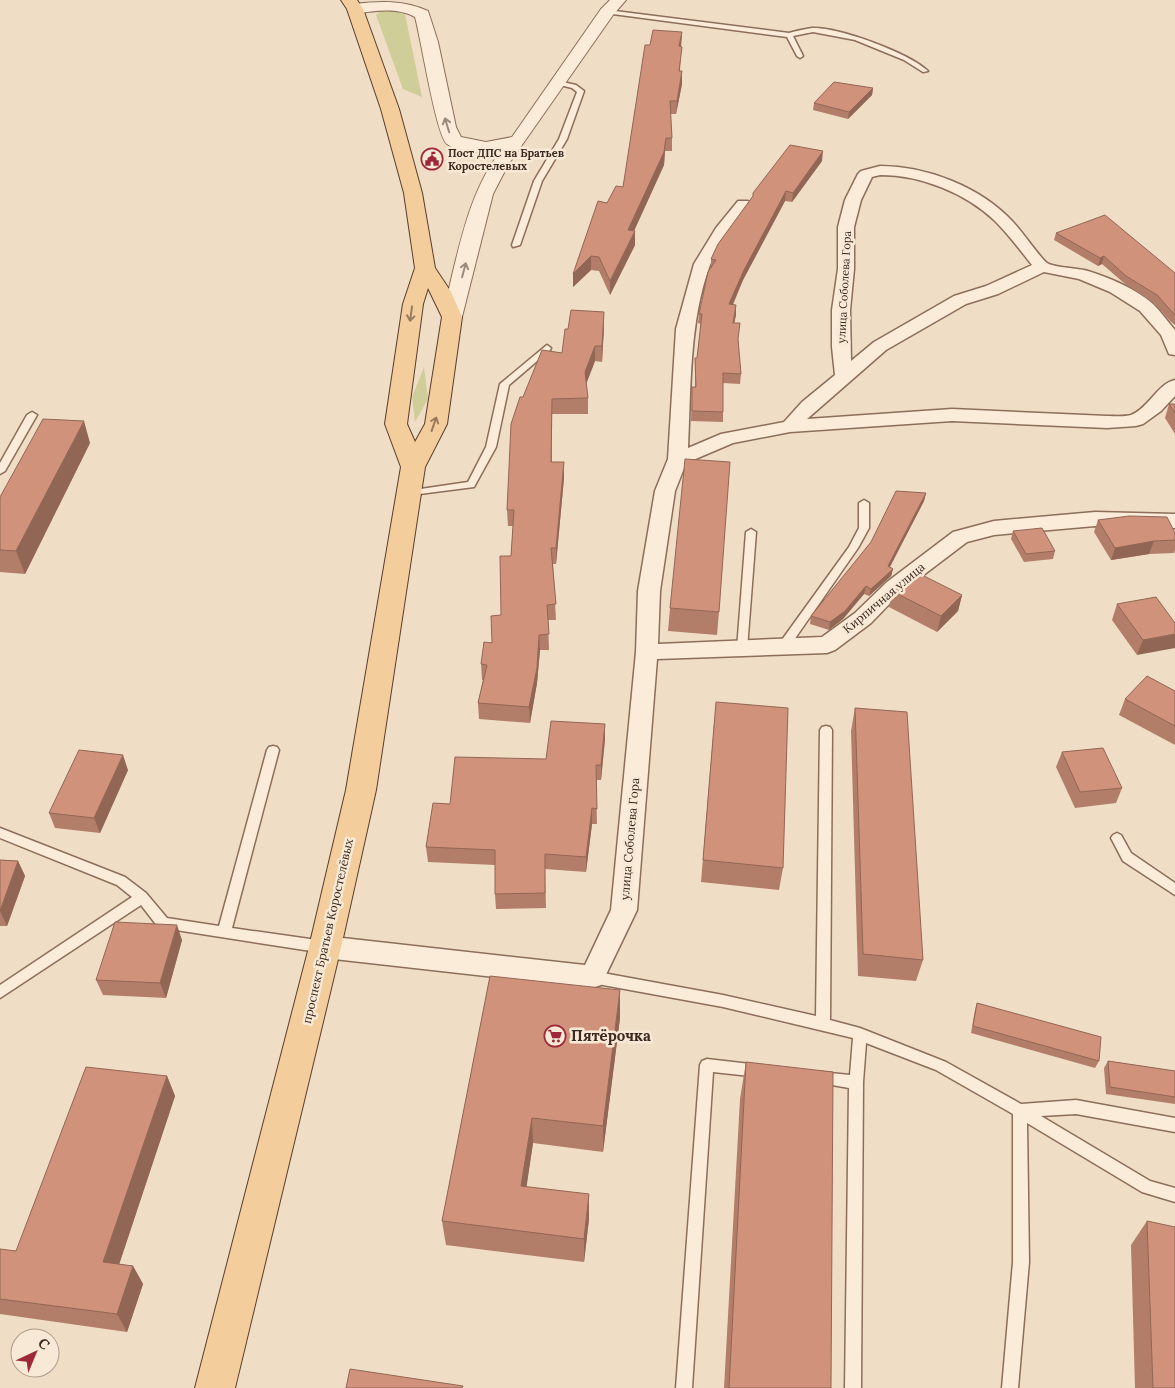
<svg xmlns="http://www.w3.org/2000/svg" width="1175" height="1388" font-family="Lora,serif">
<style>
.green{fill:#cfce98}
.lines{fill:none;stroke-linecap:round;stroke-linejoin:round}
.service-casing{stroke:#8c6e5a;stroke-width:3}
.minor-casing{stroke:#8c6e5a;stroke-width:3}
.tertiary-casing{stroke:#8c6e5a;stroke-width:2}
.primary-casing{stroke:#5a3d2e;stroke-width:2}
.service{fill:#faecd9;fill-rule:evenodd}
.minor{fill:#faecd9;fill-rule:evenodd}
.tertiary{fill:#faecd9;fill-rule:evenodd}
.primary{fill:#f4cd9c;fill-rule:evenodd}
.wall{fill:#b37e69}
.shaded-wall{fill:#926655}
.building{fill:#d0927a;stroke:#926655}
.oneway{stroke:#9b8a7c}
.oneway2{stroke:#987b5e}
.labels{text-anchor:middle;stroke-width:5;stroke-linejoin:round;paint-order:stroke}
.far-poi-label{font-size:11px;font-weight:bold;fill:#3c291f;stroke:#f7e9d5;text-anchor:start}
.far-street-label{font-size:11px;fill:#3c291f;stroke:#f7e9d5}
.street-label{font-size:12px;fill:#3c291f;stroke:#f7e9d5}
.near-poi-label{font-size:15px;font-weight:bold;fill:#3c291f;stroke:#f7e9d5;text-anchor:start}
</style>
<rect width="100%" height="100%" fill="#f0ddc5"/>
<g class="green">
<polygon points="392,10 405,14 422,97 403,89 376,15 381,11"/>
<polygon points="424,367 428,399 415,422 412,397"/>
</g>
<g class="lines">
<g class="service-casing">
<g id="service">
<path d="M 607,10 L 789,33 C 796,31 805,29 812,28 C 839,27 909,53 928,71 L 923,72 L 904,60 L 855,40 L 813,32 L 793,36 L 803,56 L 800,58 L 797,56 L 787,37 L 605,13 L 604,12 Z"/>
<polygon points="558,81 576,85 584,91 567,139 542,181 520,245 513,247 512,245 534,181 559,139 577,92 572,88 556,84 556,82"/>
<polygon points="547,345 551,348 550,350 509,385 496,447 474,487 404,496 402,494 407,491 468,482 486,447 500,384"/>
<polygon points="32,412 37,415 5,471 0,474 0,463 27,415"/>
<polygon points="864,500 869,503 869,528 858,548 787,650 779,650 778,647 779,644 849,547 859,528 859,503"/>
<polygon points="751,529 756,532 747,649 742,653 737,649 746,532"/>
<polygon points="826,726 830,727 832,730 830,1020 860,1028 946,1062 1021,1104 1076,1100 1175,1118 1175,1132 1076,1114 1041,1116 1150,1181 1175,1188 1175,1202 1142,1192 1027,1123 1029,1262 1018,1388 1002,1388 1013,1262 1013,1114 936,1070 866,1043 863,1082 861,1388 845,1388 849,1088 815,1082 813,1078 815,1074 820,1072 850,1075 853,1038 723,1007 592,983 587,981 585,977 587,973 592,971 723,995 816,1016 820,730 822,727"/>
<polygon points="273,746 277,747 279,750 232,928 324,941 329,943 331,947 329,951 324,953 163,928 158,927 141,905 0,998 0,985 132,897 117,885 0,838 0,828 125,877 146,893 167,918 219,926 267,750 269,747"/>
<polygon points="1117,833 1121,835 1131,853 1175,883 1175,895 1123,861 1111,838 1113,835"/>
<polygon points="707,1059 759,1065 764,1067 766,1071 764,1075 759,1077 713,1072 692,1388 676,1388 700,1065 702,1061"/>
</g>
</g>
<g class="minor-casing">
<path id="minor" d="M 880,166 C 927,166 981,187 1013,222 C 1021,230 1041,259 1047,263 C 1056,268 1078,268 1088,271 C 1110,278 1136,289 1153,304 C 1161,312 1168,322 1175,330 L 1175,355 L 1169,354 L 1161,335 L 1140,311 L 1110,292 L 1079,279 L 1044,272 L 998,294 L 966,304 L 886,350 L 807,419 L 952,409 L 1107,416 C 1114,416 1125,417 1131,415 C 1149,408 1157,384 1175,380 L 1175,396 L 1161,411 L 1143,424 L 1136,426 L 1107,428 L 952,421 L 790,432 L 733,443 L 686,463 L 675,491 L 660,591 L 658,644 L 822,637 L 855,613 L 887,582 L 953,532 L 994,521 L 1095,512 L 1175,514 L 1175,528 L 1095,526 L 994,535 L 967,542 L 901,592 L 871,623 L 835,650 L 827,653 L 657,659 L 637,910 L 601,985 L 592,988 L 325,958 L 316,955 L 312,947 L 316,939 L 325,936 L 585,965 L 611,910 L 636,652 L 638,591 L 655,491 L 668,459 L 676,329 L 694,264 L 716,228 L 738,201 L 748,201 L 751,204 C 737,224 719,242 710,265 C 689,321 691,389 688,448 L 721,434 L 784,422 L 802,402 L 835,375 L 832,347 L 832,310 L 838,269 L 838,227 L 845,200 L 858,174 L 861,171 ZM 880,175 C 921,175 966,193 995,221 C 1009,235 1020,250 1032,265 L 986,286 L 954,296 L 874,342 L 851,361 L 850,310 L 854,269 L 854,227 L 861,200 L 872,177 Z"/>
</g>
<g class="tertiary-casing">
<path id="tertiary" d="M 610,0 L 626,0 L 613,15 L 508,165 L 493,194 L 462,317 L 459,321 L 452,323 L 445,321 L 442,317 C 456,264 466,195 500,152 C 487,154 458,153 447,144 C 436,135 421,38 415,17 C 396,7 375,11 355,14 L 349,12 L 347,9 L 349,6 L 355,4 C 380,1 404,0 428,11 L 438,42 L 456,127 L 461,137 L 486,142 L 512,137 L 601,9 Z"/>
</g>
<g class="primary-casing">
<path id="primary" d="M 341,0 L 357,0 L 363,9 L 399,109 L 422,193 L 435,268 L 451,292 L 462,317 L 447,424 L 425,467 L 376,790 L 341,947 L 235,1388 L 195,1388 L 309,947 L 346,790 L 401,467 L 385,424 L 403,304 L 415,268 L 404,193 L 381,109 L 347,9 ZM 428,288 L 442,317 L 425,424 L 415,442 L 407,424 L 423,304 Z"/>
</g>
<use href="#service" class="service"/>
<use href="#minor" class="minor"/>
<use href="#tertiary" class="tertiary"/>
<use href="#primary" class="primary"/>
</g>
<g class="wall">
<polygon points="682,32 680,71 682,71 682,84 676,114 670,114 672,138 672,151 665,151 664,165 634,231 635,231 635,245 610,295 599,271 591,270 573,287 573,274 607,203 623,187 650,45"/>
<polygon points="873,88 872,95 848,119 813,110 814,103"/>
<polygon points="822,161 792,202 785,201 743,280 733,305 736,315 734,323 738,339 741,374 740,384 723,383 723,422 691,421 692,387 695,387 695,358 697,358 701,324 698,323 699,314 711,268 711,259 753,196 753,193"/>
<polygon points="1056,233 1175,273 1175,325 1170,321 1154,303 1124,283 1102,264 1098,266 1054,240"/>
<polygon points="604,327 602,362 595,361 586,384 588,398 588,414 552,414 552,462 564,462 564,478 556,564 553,564 556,620 548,620 549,650 540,650 537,683 530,723 479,719 478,703 483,680 482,680 481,664 492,643 501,615 511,556 513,526 508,526 507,510 523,397 562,353"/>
<polygon points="1169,404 1175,404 1175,434 1165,418"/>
<polygon points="90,443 25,574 0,572 0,497"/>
<polygon points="926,493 924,501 890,567 893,569 891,576 869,596 864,594 843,619 829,630 810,624 811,616"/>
<polygon points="1098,520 1175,533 1175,550 1174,553 1149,554 1111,560 1094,532"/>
<polygon points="1013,531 1055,551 1053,559 1024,562 1011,539"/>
<polygon points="892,591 962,595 958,611 937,632 889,607"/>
<polygon points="1117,604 1175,623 1137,655 1112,620"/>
<polygon points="670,608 719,612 717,635 668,631"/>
<polygon points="1175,691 1175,745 1119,715 1125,699"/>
<polygon points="855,708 923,960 916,981 858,976 851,731"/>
<polygon points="605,724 605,739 601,780 596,780 597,824 592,824 586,872 545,869 546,908 496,909 495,894 495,865 428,862 426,847 450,804 546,759"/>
<polygon points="714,724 783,868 779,890 701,882"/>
<polygon points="1062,752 1122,788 1116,803 1075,808 1056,767"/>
<polygon points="128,770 100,833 55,828 49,813"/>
<polygon points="0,860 18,861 25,876 7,926 0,926"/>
<polygon points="182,940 166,998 103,995 96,980"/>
<polygon points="490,976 620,1018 603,1152 533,1143 526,1187 589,1219 584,1262 446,1245 442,1221"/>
<polygon points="977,1003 1099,1061 1095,1068 971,1033 975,1010"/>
<polygon points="1108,1061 1175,1071 1175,1104 1106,1094 1104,1068"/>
<polygon points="746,1062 831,1388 724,1388 740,1099"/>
<polygon points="167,1076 175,1096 119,1264 133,1266 143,1284 127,1332 0,1314 0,1249 16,1251"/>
<polygon points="1147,1221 1175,1388 1135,1388 1131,1245"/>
</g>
<g class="shaded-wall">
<polygon points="682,32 681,44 678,59 679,46"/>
<polygon points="682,71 682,84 676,114 677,101"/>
<polygon points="873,88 872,95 848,119 849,112"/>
<polygon points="666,138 664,165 628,244 628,230"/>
<polygon points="823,151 822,161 792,202 793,193"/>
<polygon points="786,191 785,201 743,280 728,314 729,304 744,270"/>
<polygon points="635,231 635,245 610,295 610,281"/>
<polygon points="591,256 591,270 573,287 573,274"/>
<polygon points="1104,256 1102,264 1098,266 1100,258"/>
<polygon points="736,305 736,315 732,333 733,323"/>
<polygon points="604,312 604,327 602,362 602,346"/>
<polygon points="595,346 595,361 585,387 585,372"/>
<polygon points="84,421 90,443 25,574 16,551"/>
<polygon points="564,462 564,478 556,564 556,548"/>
<polygon points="926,493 924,501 886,574 888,566"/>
<polygon points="1154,541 1149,554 1111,560 1115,548"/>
<polygon points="893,569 891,576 869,596 871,589"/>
<polygon points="866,586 864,594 843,619 829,630 830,622"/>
<polygon points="962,595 958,611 937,632 941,616"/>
<polygon points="1175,634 1175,648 1137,655 1143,640"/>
<polygon points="539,635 540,650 537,683 530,723 529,707"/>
<polygon points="605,724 605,739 601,780 601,765"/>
<polygon points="123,755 128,770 100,833 94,818"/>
<polygon points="592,808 592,824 586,872 586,857"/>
<polygon points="18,861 25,876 7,926 0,911"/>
<polygon points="177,925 182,940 166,998 160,983"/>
<polygon points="620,990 620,1018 603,1152 603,1126"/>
<polygon points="167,1076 175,1096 114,1280 103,1262"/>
<polygon points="532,1118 533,1143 523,1211 521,1186"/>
<polygon points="589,1194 589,1219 584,1262 584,1239"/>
<polygon points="133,1266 143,1284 127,1332 117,1314"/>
</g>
<g class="building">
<polygon points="653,30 682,32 679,46 682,47 679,71 682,71 677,101 670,101 672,138 666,138 664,152 628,230 635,231 610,281 599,257 591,256 573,274 598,201 607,203 616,186 623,187 645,45 650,45"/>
<polygon points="834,82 873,88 849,112 814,103"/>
<polygon points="790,145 823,151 793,193 786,191 744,270 729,304 736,305 733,323 740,323 738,339 741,374 723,373 723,412 692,411 692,387 696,387 695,358 697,358 702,314 699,314 708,272 716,260 711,259 718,244 753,196 753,193"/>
<polygon points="1105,215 1175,273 1175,315 1157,295 1126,276 1104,256 1100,258 1056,233"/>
<polygon points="571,310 604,312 602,346 595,346 585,372 588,398 552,399 551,462 564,462 556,548 551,548 556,604 547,605 549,634 539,635 537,668 529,707 478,703 487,665 481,664 484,642 492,643 491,616 501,615 500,556 511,556 514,510 507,510 511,424 520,397 523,397 542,350 562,353 565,329 568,329"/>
<polygon points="1169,404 1175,404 1175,413"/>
<polygon points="43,419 84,421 16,551 0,550 0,497"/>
<polygon points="685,459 730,462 719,612 670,608"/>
<polygon points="896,491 926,493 888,566 893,569 871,589 866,586 845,611 830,622 811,616 871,542"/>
<polygon points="1129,516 1167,517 1175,533 1175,540 1154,541 1115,548 1098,520"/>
<polygon points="1042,528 1055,551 1026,554 1013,531"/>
<polygon points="914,571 962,595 941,616 892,591"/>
<polygon points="1156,597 1175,623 1175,634 1143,640 1117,604"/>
<polygon points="1147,676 1175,691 1175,726 1125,699"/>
<polygon points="716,702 788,708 783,868 703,860"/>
<polygon points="855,708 907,712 923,960 863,954"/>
<polygon points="551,721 605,724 601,765 596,765 597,809 592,808 586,857 545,854 545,893 495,894 495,850 426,847 433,803 450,804 455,757 546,759"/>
<polygon points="1103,748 1122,788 1080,792 1062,752"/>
<polygon points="79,750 123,755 94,818 49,813"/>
<polygon points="0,860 18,861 0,911"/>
<polygon points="115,922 177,925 160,983 96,980"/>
<polygon points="490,976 620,990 603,1126 532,1118 521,1186 589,1194 584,1239 442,1221"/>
<polygon points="977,1003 1101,1037 1099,1061 973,1026"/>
<polygon points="1108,1061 1175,1071 1175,1097 1110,1087"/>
<polygon points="746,1062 833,1072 831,1388 729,1388"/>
<polygon points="86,1067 167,1076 103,1262 133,1266 117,1314 0,1299 0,1249 16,1251"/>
<polygon points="1147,1221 1175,1227 1175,1388 1153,1388"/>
<polygon points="350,1369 463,1386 462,1388 346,1388"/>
</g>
<defs><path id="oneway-shaft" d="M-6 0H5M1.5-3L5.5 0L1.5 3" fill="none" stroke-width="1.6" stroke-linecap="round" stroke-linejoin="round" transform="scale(1.25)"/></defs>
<g class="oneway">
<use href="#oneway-shaft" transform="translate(447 125) rotate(-107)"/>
<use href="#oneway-shaft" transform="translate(464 270) rotate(-75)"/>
</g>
<g class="oneway2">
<use href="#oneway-shaft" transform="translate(411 314) rotate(98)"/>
<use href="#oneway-shaft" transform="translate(434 424) rotate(-71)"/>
</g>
<defs>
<g id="civic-ring" transform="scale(1.125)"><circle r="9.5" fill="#f7e9d5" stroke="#9e2839" stroke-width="1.5"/><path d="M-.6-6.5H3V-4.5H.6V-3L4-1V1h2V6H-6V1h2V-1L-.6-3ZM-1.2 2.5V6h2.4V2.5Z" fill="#9e2839"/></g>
<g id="supermarket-ring" transform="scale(1.125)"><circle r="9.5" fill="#f7e9d5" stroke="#9e2839" stroke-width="1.5"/><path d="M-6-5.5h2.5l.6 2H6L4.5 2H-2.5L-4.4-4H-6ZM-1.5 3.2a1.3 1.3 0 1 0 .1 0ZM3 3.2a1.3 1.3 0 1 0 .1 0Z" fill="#9e2839"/></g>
</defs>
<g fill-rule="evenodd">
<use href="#civic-ring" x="432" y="159"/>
<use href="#supermarket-ring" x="555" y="1036"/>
</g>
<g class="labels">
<g class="far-poi-label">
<text x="448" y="157">Пост ДПС на Братьев<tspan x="448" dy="13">Коростелевых</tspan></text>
</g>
<g class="far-street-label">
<text transform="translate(844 287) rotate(-87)" y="4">улица Соболева Гора</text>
</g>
<g class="street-label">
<text transform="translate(884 598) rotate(-40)" y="4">Кирпичная улица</text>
<text transform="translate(630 839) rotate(-85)" y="4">улица Соболева Гора</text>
<text transform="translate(328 931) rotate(-77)" y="4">проспект Братьев Коростелёвых</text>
</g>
<g class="near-poi-label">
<text x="571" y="1041">Пятёрочка</text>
</g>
</g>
<g transform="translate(35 1353) rotate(44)"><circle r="24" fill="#f7e9d5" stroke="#ac9c8c"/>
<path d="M0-4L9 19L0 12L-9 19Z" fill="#9e2839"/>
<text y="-8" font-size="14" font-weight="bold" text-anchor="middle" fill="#3c291f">С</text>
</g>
</svg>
